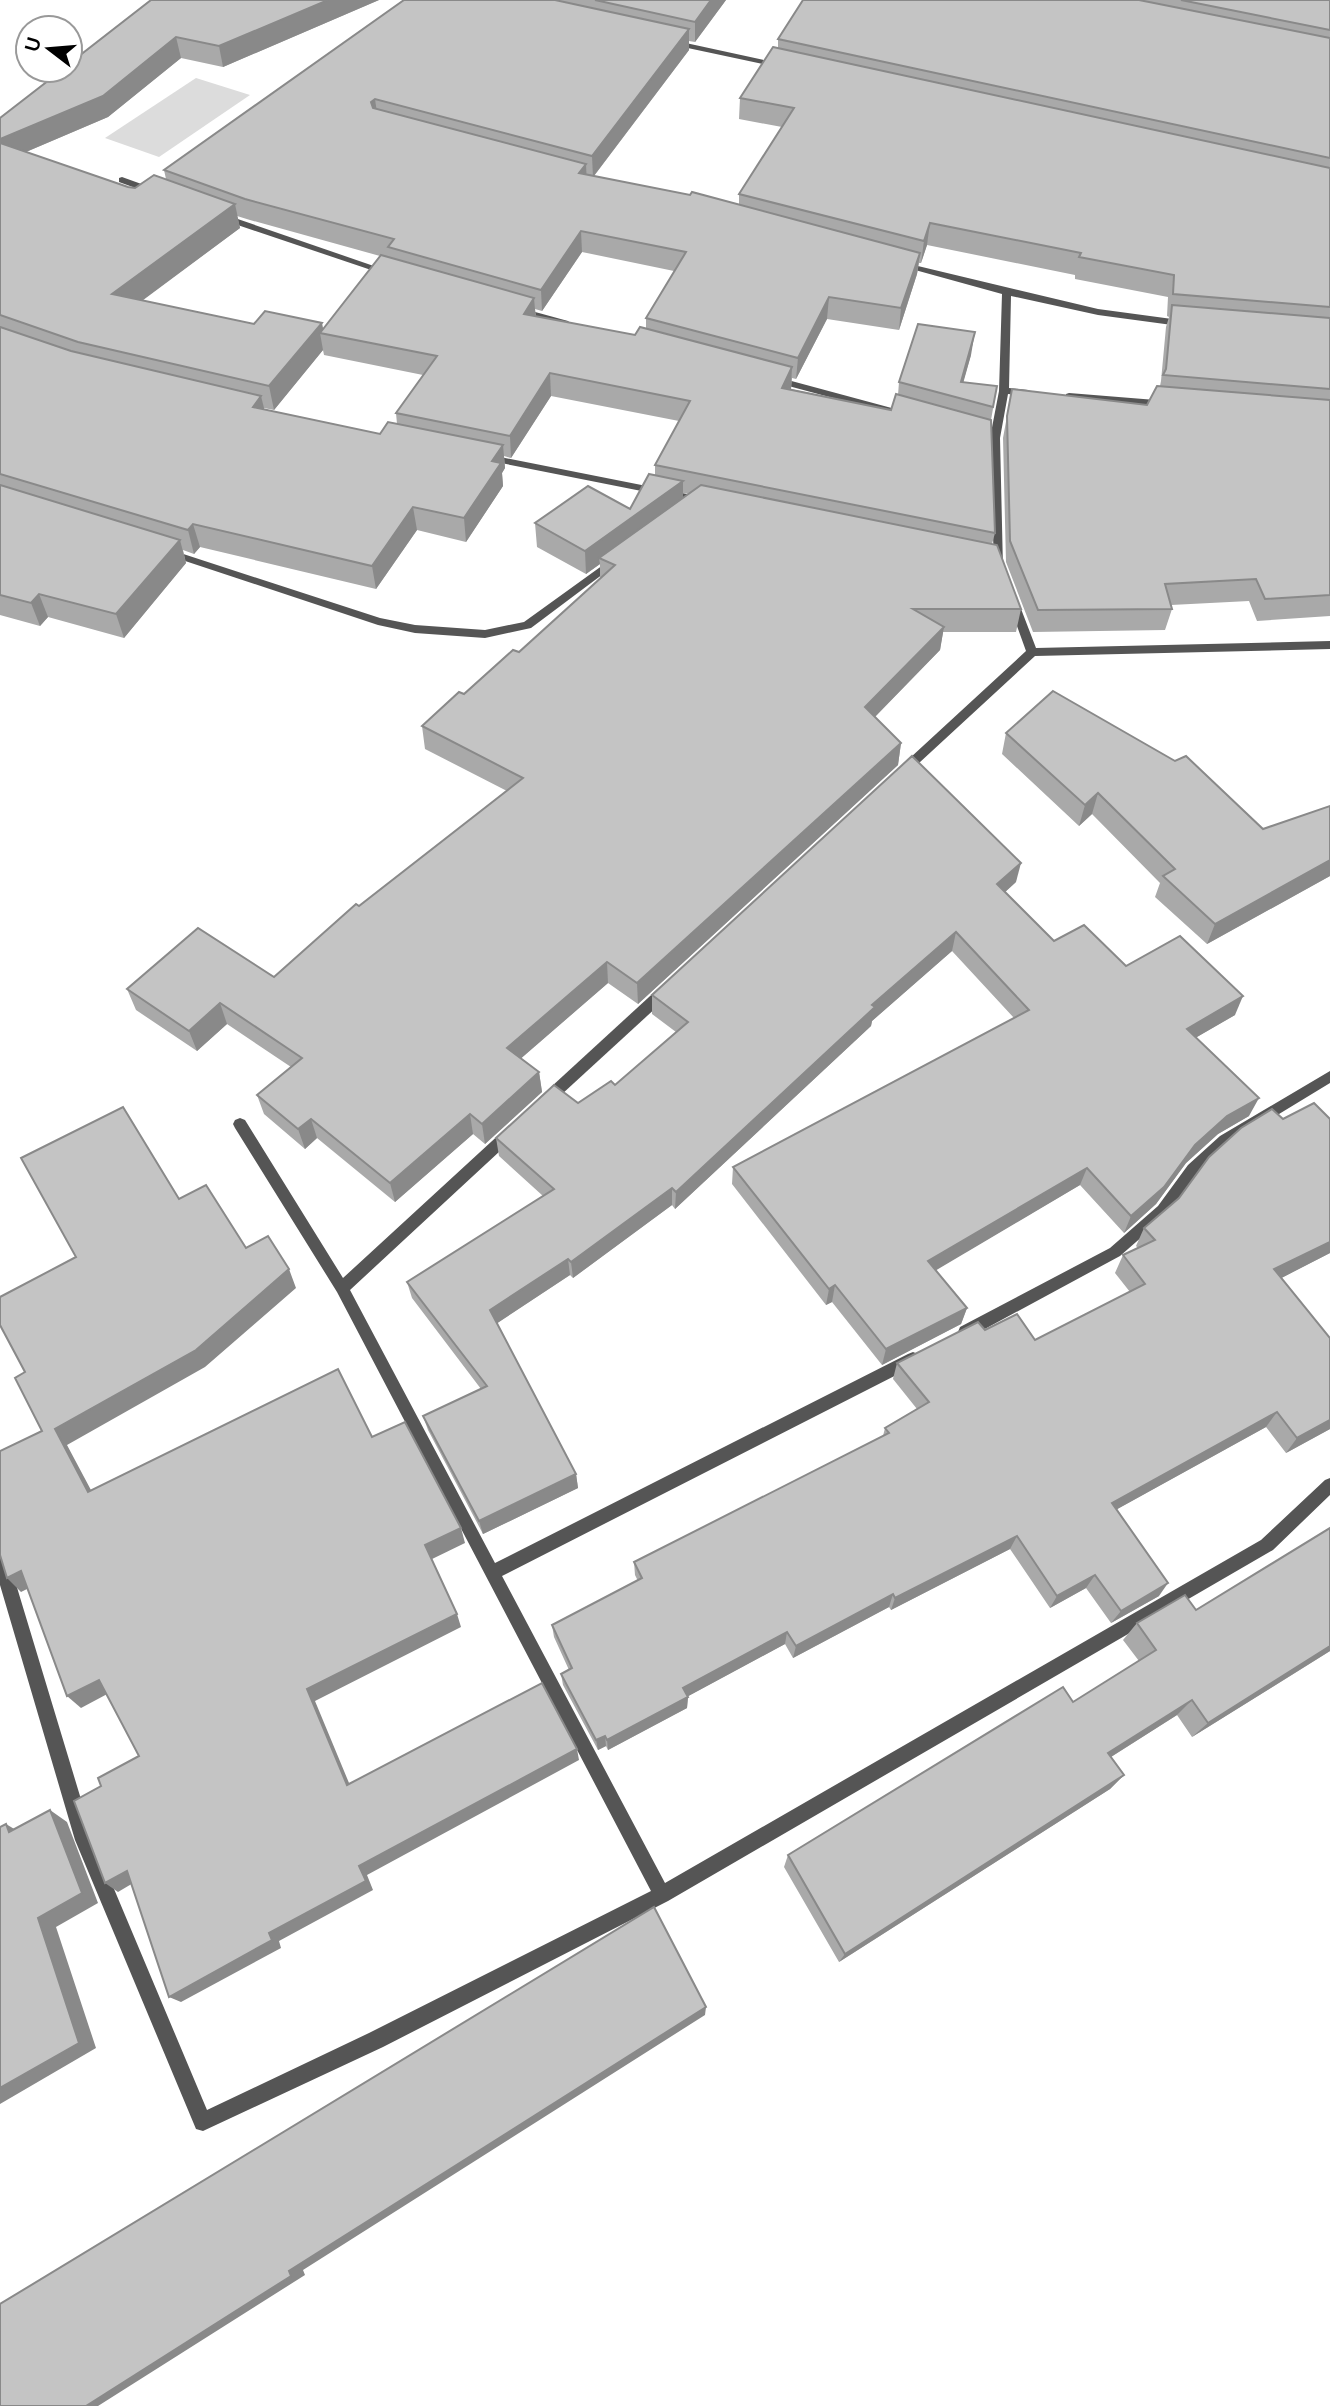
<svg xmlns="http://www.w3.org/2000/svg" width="1330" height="2406" font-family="Lato,sans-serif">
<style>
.green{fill:#dcdcdc}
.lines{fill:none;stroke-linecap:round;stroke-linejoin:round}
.minor{fill:#555;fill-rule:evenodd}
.wall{fill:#a9a9a9;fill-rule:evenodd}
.shaded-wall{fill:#898989}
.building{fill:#c4c4c4;stroke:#898989;stroke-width:2}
</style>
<rect width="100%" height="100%" fill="#fff"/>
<polygon class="green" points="196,78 250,95 159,157 105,138"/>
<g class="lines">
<g class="minor">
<polygon points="672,40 782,64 786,66 782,68 669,44 669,40"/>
<polygon points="122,177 158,190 159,192 152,194 119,182 119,178"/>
<polygon points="220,215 226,215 394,273 386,275 220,219"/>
<polygon points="897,261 1098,309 1187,321 1192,324 1187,327 1098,315 1011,296 1009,388 1028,390 1033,393 1028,396 1008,394 1000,438 1003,568 995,568 994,566 990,438 999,391 1002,294 897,265"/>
<polygon points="517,307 568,321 570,323 565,326 514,312 512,310"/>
<polygon points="773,376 899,410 901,412 896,415 770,381 768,379"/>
<polygon points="1069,393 1168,401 1173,404 1168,407 1066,398 1066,394"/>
<polygon points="485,454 702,497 707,500 702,503 481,459 481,455"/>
<polygon points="168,549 380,618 415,625 485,630 524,622 610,560 614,559 619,562 531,628 485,638 415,633 378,625 164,554 163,552"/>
<polygon points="1013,597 1018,601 1036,648 1330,641 1330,649 1035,656 906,775 898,775 898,769 1026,651 1008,601"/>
<polygon points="666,985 672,990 671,994 549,1106 539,1106 537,1102 539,1098 661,986"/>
<polygon points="1330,1071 1330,1083 1230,1144 1198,1173 1168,1214 1120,1256 970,1337 965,1339 960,1337 958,1332 960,1327 1110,1248 1158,1206 1188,1165 1220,1136"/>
<polygon points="240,1118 245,1120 343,1278 504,1130 514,1130 516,1134 514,1138 350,1290 495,1563 908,1354 913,1352 918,1354 920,1359 918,1364 502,1576 665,1883 1261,1540 1325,1480 1330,1478 1330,1495 1273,1550 668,1901 383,2047 203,2131 196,2129 75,1840 0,1585 0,1554 7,1556 9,1561 93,1839 207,2110 369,2033 651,1891 337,1292 235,1128 233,1124 235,1120"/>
</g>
</g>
<g class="wall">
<path d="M 151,0 L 379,0 L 223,67 L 181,58 L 108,117 L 26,152 L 128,187 L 135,188 L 166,179 L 164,170 L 558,0 L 726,0 L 695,42 L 689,41 L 689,50 L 594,176 L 739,205 L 739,194 L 782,127 L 739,119 L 740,98 L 778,48 L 778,39 L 803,0 L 1330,0 L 1330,616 L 1257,621 L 1249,601 L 1171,605 L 1172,609 L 1165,630 L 1033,632 L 1006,562 L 1003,438 L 1012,389 L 1147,405 L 1160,386 L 1161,381 L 1166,327 L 1169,317 L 1167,316 L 1168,297 L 1075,279 L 1075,275 L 927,245 L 921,263 L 919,263 L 917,274 L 899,330 L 827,319 L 796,379 L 792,378 L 791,389 L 891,410 L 898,395 L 899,382 L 971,355 L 963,382 L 997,386 L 991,420 L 995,533 L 992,544 L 1021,609 L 1016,632 L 943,632 L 940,650 L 875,717 L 901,743 L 898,765 L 638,1004 L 608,983 L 521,1058 L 539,1072 L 542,1092 L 485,1144 L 473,1134 L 395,1202 L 317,1138 L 305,1149 L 264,1114 L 257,1095 L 291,1067 L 227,1024 L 197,1051 L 136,1010 L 127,989 L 274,977 L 359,906 L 507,791 L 425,749 L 422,726 L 519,652 L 600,578 L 600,564 L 586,574 L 537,547 L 535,523 L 630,509 L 655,475 L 655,465 L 679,421 L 551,396 L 511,458 L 504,456 L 505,468 L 502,473 L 503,486 L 466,542 L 417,530 L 376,589 L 200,547 L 194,554 L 183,550 L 186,563 L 124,638 L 48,617 L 40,626 L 0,615 L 0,118 ZM 237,216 L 250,220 L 380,256 L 323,329 L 254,324 L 142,300 L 240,228 ZM 582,252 L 674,271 L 646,318 L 646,328 L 635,335 L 536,316 L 535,309 L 542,311 ZM 323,350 L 324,355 L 423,375 L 396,413 L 397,424 L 380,434 L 264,409 L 264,408 L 274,410 ZM 683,493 L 689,494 L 683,499 Z"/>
<polygon points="1006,733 1263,829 1330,806 1330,876 1207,944 1155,897 1160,883 1092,814 1079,826 1002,754"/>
<polygon points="1016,882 1005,892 1054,941 1126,966 1235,1015 1195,1038 1249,1116 1218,1134 1186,1163 1156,1204 1124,1233 1080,1185 935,1270 967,1308 961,1324 882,1365 832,1302 826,1305 732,1184 733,1167 1014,1018 952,951 872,1021 871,1026 675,1209 672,1205 573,1278 570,1275 497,1323 576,1474 578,1488 483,1534 428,1430 423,1416 481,1389 412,1298 407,1282 543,1196 499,1156 496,1138 578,1103 615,1085 676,1032 652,1014 652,995"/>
<polygon points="1283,1119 1330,1253 1281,1278 1330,1429 1286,1453 1266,1427 1117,1509 1159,1596 1111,1623 1086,1588 1050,1608 1010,1549 891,1610 889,1607 793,1658 785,1644 688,1696 687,1708 608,1750 606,1746 598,1750 563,1685 561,1674 569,1670 554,1637 552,1625 638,1581 635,1575 634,1562 883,1436 885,1428 917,1409 893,1379 897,1363 985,1330 1035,1340 1130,1292 1115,1273 1123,1255 1138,1248 1136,1246 1144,1228"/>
<polygon points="1330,1528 1330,1651 1192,1737 1177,1715 1111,1757 1124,1775 1110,1789 839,1962 784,1867 788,1855 1073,1702 1139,1661 1123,1640 1137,1623 1196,1610"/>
</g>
<g class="shaded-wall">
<polygon points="328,0 379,0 223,67 219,46"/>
<polygon points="711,0 726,0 695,42 695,22"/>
<polygon points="689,29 689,50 593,177 592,156"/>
<polygon points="176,37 181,58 108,117 0,163 0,139"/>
<polygon points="375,99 378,120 371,102"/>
<polygon points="586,164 587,186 579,173"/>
<polygon points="235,204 240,228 119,318 112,294"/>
<polygon points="930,223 927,245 921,263 924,241"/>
<polygon points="581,231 582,252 542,311 541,290"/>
<polygon points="920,253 917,274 899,330 901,308"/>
<polygon points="829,297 827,319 796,379 798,358"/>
<polygon points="534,298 536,321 524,314"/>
<polygon points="322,323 324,333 320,333 323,350 274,410 269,386"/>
<polygon points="975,332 971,355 959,398 961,382"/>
<polygon points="792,367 791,389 782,388"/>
<polygon points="550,373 551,396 511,458 510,436"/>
<polygon points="261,396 267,420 253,407"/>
<polygon points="503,445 505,468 502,473 503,486 466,542 464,518 492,461"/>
<polygon points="683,481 683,504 599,558 600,564 586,574 585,551"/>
<polygon points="413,507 417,530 376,589 372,566"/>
<polygon points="193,524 200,547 194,554 188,530"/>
<polygon points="180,540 186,563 124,638 116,614"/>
<polygon points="39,594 48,617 40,626 31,603"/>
<polygon points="944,627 940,650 862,730 865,707"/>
<polygon points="901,743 898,765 638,1004 637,983"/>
<polygon points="1098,793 1092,814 1079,826 1085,805"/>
<polygon points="1330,860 1330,876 1207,944 1215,924"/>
<polygon points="1021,863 1016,882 992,904 997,884"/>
<polygon points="956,932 952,951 872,1021 871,1026 675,1209 676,1192 872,1005"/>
<polygon points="607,962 608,983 510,1068 507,1048"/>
<polygon points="1243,996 1235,1015 1178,1048 1187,1029"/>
<polygon points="220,1003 227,1024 197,1051 189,1031"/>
<polygon points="539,1072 542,1092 485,1144 482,1124"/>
<polygon points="1259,1098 1249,1116 1218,1134 1186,1163 1156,1204 1124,1233 1131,1216 1195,1145 1227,1116"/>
<polygon points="470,1114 473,1134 395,1202 390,1183"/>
<polygon points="311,1119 317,1138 305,1149 298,1129"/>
<polygon points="1087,1168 1080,1185 923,1278 928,1261"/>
<polygon points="672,1188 672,1205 573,1278 571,1262"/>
<polygon points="1330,1242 1330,1253 1264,1287 1274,1269"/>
<polygon points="568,1259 570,1275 493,1326 490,1310"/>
<polygon points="289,1269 296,1288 205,1367 67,1445 100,1507 88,1492 55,1429"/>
<polygon points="835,1285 832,1302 826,1305 829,1289"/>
<polygon points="967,1308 961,1324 882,1365 886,1349"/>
<polygon points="1277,1412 1266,1427 1103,1517 1112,1503"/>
<polygon points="1330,1420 1330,1429 1286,1453 1297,1438"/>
<polygon points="576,1474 578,1488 483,1534 479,1521"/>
<polygon points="461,1528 465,1543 430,1560 425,1545"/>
<polygon points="1017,1536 1010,1549 891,1610 895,1598"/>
<polygon points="21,1571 35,1585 21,1592 7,1578"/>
<polygon points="1095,1575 1086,1588 1050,1608 1057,1596"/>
<polygon points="1168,1583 1159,1596 1111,1623 1121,1611"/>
<polygon points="893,1594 889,1607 793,1658 796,1646"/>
<polygon points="457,1614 461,1627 315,1701 354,1795 347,1785 307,1689"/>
<polygon points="787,1632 785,1644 683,1699 683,1688"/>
<polygon points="1330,1646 1330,1651 1192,1737 1208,1723"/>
<polygon points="99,1680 111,1692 81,1708 67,1696"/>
<polygon points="688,1697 687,1708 608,1750 607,1740"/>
<polygon points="1192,1700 1177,1715 1095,1767 1108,1753"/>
<polygon points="605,1736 606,1746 598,1750 596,1740"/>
<polygon points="577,1749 579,1760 367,1875 373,1890 279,1941 281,1948 181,2002 169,1997 269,1933 359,1866"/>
<polygon points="1124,1775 1110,1789 839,1962 845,1954"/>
<polygon points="50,1810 67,1822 98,1903 56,1927 96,2048 0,2104 0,2088 38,1918"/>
<polygon points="6,1824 24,1835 9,1832"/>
<polygon points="127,1871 140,1879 118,1892 105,1883"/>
<polygon points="706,2007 705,2015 303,2270 305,2275 98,2406 86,2406 289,2271"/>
</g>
<g class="building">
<polygon points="151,0 328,0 219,46 176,37 103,96 0,139 0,118 62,70 70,70 70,63"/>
<polygon points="404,0 555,0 689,29 592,156 375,99 371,102 373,108 586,164 579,173 690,195 692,192 920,253 901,308 829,297 798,358 646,318 686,252 581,231 541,290 388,247 394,239 245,199 164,170"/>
<polygon points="595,0 711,0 695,22"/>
<polygon points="803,0 1139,0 1330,38 1330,158 778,39"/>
<polygon points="1181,0 1330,0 1330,30"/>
<polygon points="773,47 1330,168 1330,307 1173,294 1174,275 1079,257 1081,253 930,223 924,241 739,194 794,108 740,98"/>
<polygon points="0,143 128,187 135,188 154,175 235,204 112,294 254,324 265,311 322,323 269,386 78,342 0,315"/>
<polygon points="381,255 534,298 524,314 635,335 640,327 792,367 782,388 891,410 896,394 991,420 995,533 655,465 690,401 550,373 510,436 396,413 437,356 320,333"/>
<polygon points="1172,305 1330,318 1330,389 1163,375 1166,369"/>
<polygon points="918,324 975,332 961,382 997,386 993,407 899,382"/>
<polygon points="0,327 71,351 261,396 253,407 380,434 388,422 503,445 492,461 501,463 464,518 413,507 372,566 193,524 188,530 0,474"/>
<polygon points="1157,386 1330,400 1330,595 1265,599 1256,579 1165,584 1172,609 1038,610 1010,541 1007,416 1012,389 1147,405"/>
<polygon points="649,474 683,481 585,551 535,523 588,486 630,509"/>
<polygon points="0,485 180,540 116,614 39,594 31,603 0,595"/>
<polygon points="701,485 997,545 1021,609 913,609 944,627 865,707 901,743 637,983 607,962 507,1048 539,1072 482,1124 470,1114 390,1183 311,1119 298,1129 257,1095 302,1058 220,1003 189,1031 127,989 198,928 274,977 356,904 359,906 523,778 422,726 459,692 464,694 513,650 519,652 615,565 599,558"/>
<polygon points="1053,691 1175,761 1186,756 1263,829 1330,806 1330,860 1215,924 1163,876 1175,869 1098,793 1085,805 1006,733"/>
<polygon points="912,756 1021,863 997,884 1054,941 1084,925 1126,966 1180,936 1243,996 1187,1029 1259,1098 1227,1116 1195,1145 1164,1187 1131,1216 1087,1168 928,1261 967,1308 886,1349 835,1285 829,1289 733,1167 1029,1010 956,932 872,1005 875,1007 676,1192 672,1188 571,1262 568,1259 490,1310 576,1474 479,1521 423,1416 487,1386 407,1282 554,1189 496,1138 554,1085 578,1103 611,1081 615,1085 688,1022 652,995"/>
<polygon points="1314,1103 1330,1119 1330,1242 1274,1269 1330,1338 1330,1420 1297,1438 1277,1412 1112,1503 1168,1583 1121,1611 1095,1575 1057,1596 1017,1536 895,1598 893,1594 796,1646 787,1632 683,1688 688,1697 607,1740 605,1736 596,1740 561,1674 572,1668 552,1625 642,1578 634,1562 889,1433 885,1428 929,1402 897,1363 978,1322 985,1330 1017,1314 1035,1340 1145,1284 1123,1255 1155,1240 1144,1228 1179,1198 1209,1157 1241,1128 1272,1109 1283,1119"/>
<polygon points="123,1107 179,1199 206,1185 246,1248 268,1236 289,1269 196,1350 55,1429 88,1492 338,1369 372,1437 405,1422 461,1528 425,1545 457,1614 307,1689 347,1785 542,1683 577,1749 359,1866 366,1881 269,1933 272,1940 169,1997 127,1871 105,1883 74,1801 101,1786 98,1778 139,1756 99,1680 67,1696 21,1571 7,1578 0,1555 0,1451 42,1431 15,1378 25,1372 0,1325 0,1297 76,1257 21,1158"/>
<polygon points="1330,1528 1330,1646 1208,1723 1192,1700 1108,1753 1124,1775 845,1954 788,1855 1063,1687 1073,1702 1156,1650 1137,1623 1185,1595 1196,1610"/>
<polygon points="50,1810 82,1893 38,1918 79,2043 0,2088 0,1827 6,1824 9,1832"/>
<polygon points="654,1907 706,2007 289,2271 291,2276 86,2406 0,2406 0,2304"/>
</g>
<g transform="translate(49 49) rotate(286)"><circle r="33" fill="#ffffff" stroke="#999999" stroke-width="2"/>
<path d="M0-5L12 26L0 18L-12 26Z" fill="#000000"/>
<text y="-10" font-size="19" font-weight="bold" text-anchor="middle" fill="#000000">U</text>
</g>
</svg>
